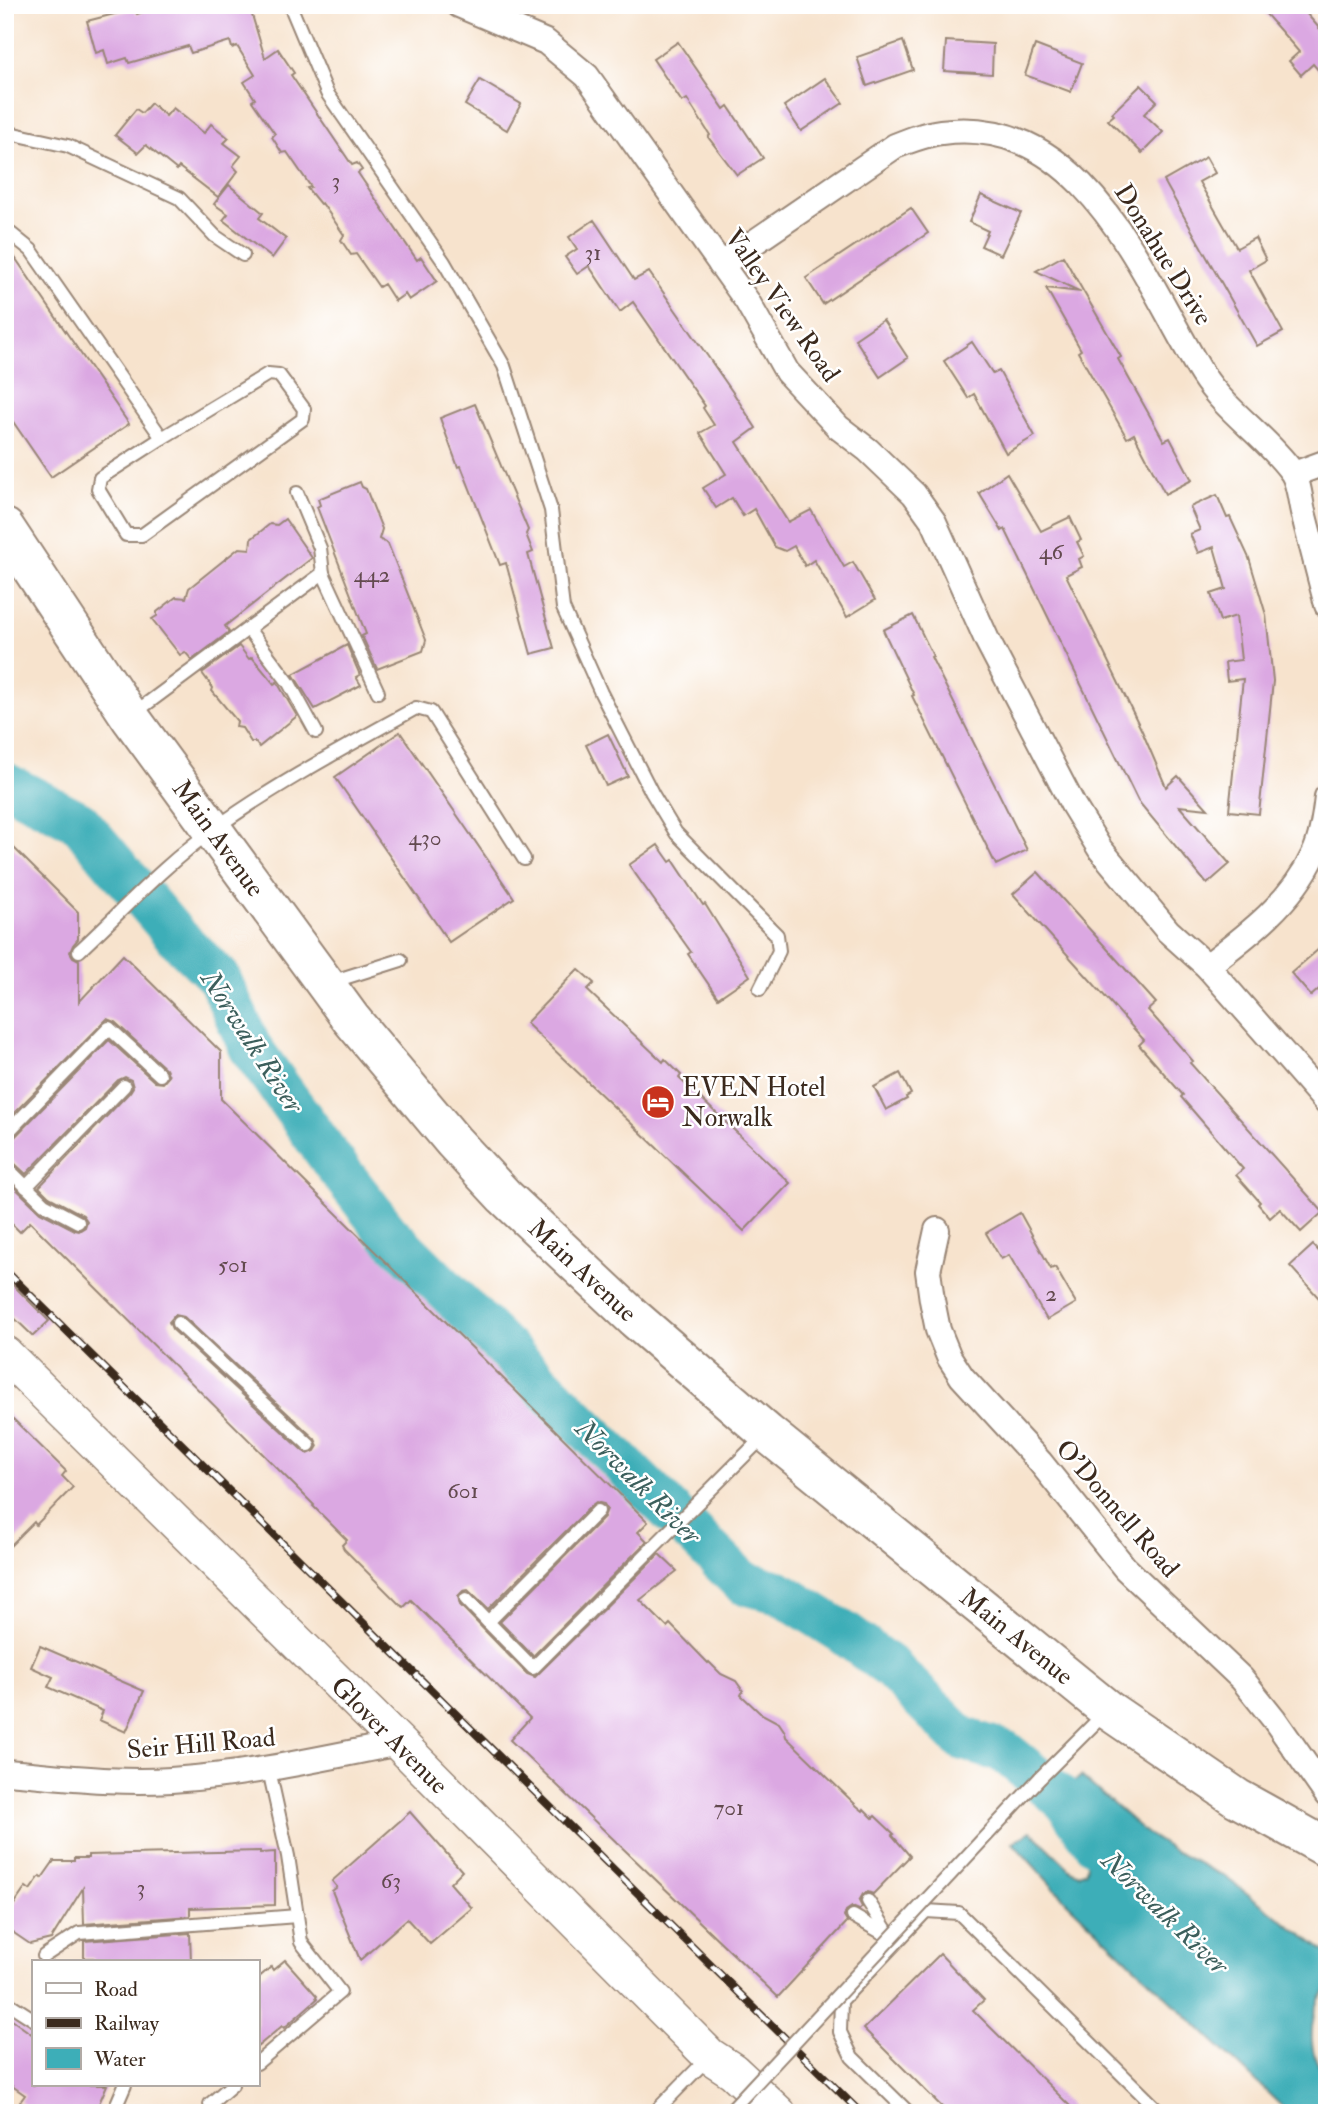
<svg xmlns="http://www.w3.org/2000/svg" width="1332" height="2118" font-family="'IM FELL Double Pica',serif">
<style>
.water{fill:#3daeb8;stroke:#3c6c6b;stroke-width:2}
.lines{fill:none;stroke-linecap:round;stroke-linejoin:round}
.river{stroke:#3daeb8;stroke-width:44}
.building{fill:#dba8e2;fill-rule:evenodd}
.lane-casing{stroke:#998676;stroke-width:16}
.street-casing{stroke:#998676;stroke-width:28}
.secondary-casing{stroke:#998676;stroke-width:38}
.primary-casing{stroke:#998676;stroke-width:42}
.lane{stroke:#fff;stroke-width:12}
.street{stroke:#fff;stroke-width:24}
.secondary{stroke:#fff;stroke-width:35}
.primary{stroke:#fff;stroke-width:38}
.rail-casing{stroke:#3b2a1e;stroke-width:8}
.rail{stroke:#fff;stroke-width:5;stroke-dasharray:16;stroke-linecap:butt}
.lane-bridge-casing{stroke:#998676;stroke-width:16;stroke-linecap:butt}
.lane-bridge{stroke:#fff;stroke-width:12}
.labels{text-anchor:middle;stroke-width:5;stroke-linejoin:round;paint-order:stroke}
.number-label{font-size:23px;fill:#634a4f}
.street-label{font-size:26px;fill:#3b2a1e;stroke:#fff}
.poi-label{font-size:26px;fill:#3b2a1e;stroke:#fff;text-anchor:start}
.water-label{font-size:28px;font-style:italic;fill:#3c5f5c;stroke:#fff}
</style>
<rect width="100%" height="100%" fill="#fff"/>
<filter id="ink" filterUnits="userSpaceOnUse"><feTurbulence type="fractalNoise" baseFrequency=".0143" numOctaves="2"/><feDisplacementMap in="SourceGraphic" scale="14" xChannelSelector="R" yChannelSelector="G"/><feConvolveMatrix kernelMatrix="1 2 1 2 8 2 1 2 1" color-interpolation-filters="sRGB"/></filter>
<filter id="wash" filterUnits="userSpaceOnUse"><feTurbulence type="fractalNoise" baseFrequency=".00686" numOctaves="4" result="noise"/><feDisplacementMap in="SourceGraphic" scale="28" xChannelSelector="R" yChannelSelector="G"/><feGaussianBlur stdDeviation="1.57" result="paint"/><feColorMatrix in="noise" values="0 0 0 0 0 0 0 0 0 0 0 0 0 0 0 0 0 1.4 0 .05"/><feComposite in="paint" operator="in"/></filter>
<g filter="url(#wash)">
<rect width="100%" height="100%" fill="#f7e3cd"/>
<path class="water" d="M 1081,1776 L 1146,1833 L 1174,1851 L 1224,1876 L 1325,1952 L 1327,1956 C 1327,1966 1330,1980 1326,1989 C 1325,1993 1322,1995 1320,1998 C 1309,2022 1307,2057 1327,2076 L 1327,2113 L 1289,2113 L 1064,1899 L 1013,1843 L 1031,1831 L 1071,1870 L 1079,1874 L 1086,1871 L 1087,1863 L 1051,1802 Z"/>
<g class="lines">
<polyline class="river" points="5,784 79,822 176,936 219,978 250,1047 333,1162 388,1233 743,1583 779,1592 844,1633 891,1668 961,1738 1005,1752 1065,1801 1095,1843"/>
</g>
<g id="blocks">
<g class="building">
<polygon points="163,5 249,5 265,58 278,49 294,73 291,75 352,165 357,163 362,170 358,173 417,260 421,257 437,281 409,300 405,294 395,301 384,284 379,287 356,254 351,255 341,240 344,235 322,203 320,204 307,188 311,187 287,152 282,153 272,137 275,134 252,101 255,99 244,82 255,75 237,46 232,48 230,41 191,53 188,46 129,63 127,58 108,64 104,50 96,53 87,21 134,9 137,14"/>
<polygon points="1258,5 1299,5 1327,37 1327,80 1313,64 1301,75 1289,61 1299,52"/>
<polygon points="903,41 913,70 867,86 857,57"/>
<polygon points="946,41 993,44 992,74 944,71"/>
<polygon points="678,42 724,109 728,106 763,158 737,175 708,137 710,135 687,99 682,102 653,59"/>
<polygon points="1035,45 1082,63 1071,92 1025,75"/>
<polygon points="825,78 843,103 801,131 784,106"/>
<polygon points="480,80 521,104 507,130 465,105"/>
<polygon points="1141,85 1157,101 1144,114 1163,132 1142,153 1108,120 1114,115 1112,113"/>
<polygon points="151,103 166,116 173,108 204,133 211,124 229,138 224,143 241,156 233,166 238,171 218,197 179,167 177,170 146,145 138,153 115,135 136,109 142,113"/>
<polygon points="1206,157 1215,173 1199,182 1223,224 1237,248 1255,238 1266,260 1249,270 1283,332 1257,346 1164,181"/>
<polygon points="229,185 263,213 259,218 286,239 272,258 223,220 228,214 214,204"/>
<polygon points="981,195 1021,213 1001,255 981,246 988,231 969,222"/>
<polygon points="911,208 928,233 823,304 806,278"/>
<polygon points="594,220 634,280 649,272 734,394 756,428 737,442 788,522 811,510 844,567 853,562 875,600 847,617 814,560 805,566 794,546 785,551 775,547 754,509 743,516 732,498 716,508 703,488 726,474 700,433 714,425 703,408 705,406 633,302 620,312 589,266 577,274 565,257 577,249 569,237"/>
<polygon points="5,243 129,424 51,477 5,410"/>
<polygon points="1063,256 1121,357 1118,359 1164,441 1170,438 1192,480 1165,494 1134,434 1127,438 1078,352 1081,350 1046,288 1081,292 1036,271"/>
<polygon points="883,320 908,358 880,377 855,339"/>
<polygon points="972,342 993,374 999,371 1035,436 1006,453 974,394 968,398 944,361"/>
<polygon points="475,404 528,530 526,534 533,552 528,554 554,648 531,654 506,563 500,565 461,466 458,467 440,418"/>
<polygon points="1007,473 1041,531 1070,517 1081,540 1077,542 1084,556 1079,559 1082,567 1066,575 1142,731 1166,787 1178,776 1208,809 1179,806 1230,864 1207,884 1138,801 1005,529 1002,531 979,493"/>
<polygon points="360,482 362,487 366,489 382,529 379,539 388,544 426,640 423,651 377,669 362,636 366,634 317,507 320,505 318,499"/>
<polygon points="1217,495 1227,518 1230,517 1249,558 1266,615 1273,681 1259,814 1229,811 1243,679 1227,681 1225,662 1241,660 1236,616 1220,621 1211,594 1226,589 1214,547 1198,553 1190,534 1200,530 1190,507"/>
<polygon points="285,519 312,558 225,626 229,632 192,660 185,652 180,655 152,619 157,616 157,612 176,597 186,598 189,588 239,548 250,549 251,539 270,524 277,525"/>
<polygon points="913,615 933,656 931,657 1027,850 996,865 912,696 914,695 883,630"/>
<polygon points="347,645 360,675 356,677 361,685 315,709 293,674"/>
<polygon points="239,646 249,659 252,657 274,684 277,682 297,716 259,747 255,742 251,742 242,728 236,727 237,721 212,691 213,688 202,673"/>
<polygon points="400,732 514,898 449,942 335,777"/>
<polygon points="608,734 628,776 606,786 586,745"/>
<path d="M 5,839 L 78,912 L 78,939 L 73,945 L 70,952 L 73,957 L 79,960 L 79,1002 L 123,955 L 221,1052 L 221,1099 L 648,1522 L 638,1532 L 647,1541 L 533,1656 L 500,1622 L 604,1517 L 607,1509 L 604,1504 L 596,1502 L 592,1505 L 488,1609 L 468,1590 L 463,1591 L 458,1596 L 460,1605 L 527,1674 L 535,1677 L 659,1554 L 677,1571 L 640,1600 L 667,1627 L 670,1624 L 708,1663 L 709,1662 L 721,1674 L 736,1681 L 743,1691 L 741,1695 L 760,1713 L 779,1723 L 785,1732 L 786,1737 L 857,1806 L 863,1811 L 864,1809 L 873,1818 L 875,1816 L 894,1834 L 892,1835 L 910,1856 L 873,1894 L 868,1892 L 863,1894 L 859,1901 L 862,1907 L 859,1910 L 852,1907 L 846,1911 L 844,1917 L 847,1922 L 778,1997 L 510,1740 L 530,1718 L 411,1600 L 404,1607 L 400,1605 L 344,1549 L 342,1545 L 347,1540 L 313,1506 L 314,1505 L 30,1222 L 20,1232 L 5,1217 L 5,1178 L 40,1212 L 75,1230 L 79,1231 L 85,1227 L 87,1221 L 83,1215 L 49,1197 L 39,1187 L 130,1092 L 133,1087 L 131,1080 L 125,1077 L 118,1080 L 26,1174 L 11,1160 L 5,1157 L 5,1144 L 11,1141 L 109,1040 L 155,1082 L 163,1083 L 169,1076 L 166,1069 L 115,1022 L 107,1019 L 5,1122 ZM 175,1315 L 184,1317 L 315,1439 L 318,1446 L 315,1451 L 308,1454 L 303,1451 L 172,1329 L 169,1322 Z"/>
<polygon points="658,845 670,862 673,860 703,905 705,904 750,976 718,998 688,954 691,952 629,865"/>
<polygon points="1038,872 1156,1003 1148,1010 1193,1061 1190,1063 1323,1212 1301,1232 1280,1209 1270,1218 1258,1204 1260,1202 1236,1175 1243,1169 1181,1097 1183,1095 1139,1045 1144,1040 1013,894"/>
<polygon points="1327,942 1327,982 1311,996 1291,973"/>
<polygon points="578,969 594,983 587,990 663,1062 665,1059 681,1075 679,1078 790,1183 744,1231 526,1023"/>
<polygon points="900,1073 911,1094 906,1097 907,1099 886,1110 874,1087"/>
<polygon points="1020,1213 1051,1269 1055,1267 1076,1303 1047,1320 1009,1255 1001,1259 986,1233"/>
<polygon points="1313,1245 1327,1260 1327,1307 1290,1266"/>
<polygon points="5,1277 49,1321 33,1336 5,1309"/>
<polygon points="5,1411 66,1471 62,1476 73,1487 36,1525 34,1522 5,1551"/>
<polygon points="40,1646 144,1691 126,1732 99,1720 103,1711 48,1687 53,1677 31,1667"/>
<polygon points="410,1812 462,1871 450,1883 472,1908 430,1944 407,1919 360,1960 332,1891 337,1887 332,1881"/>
<polygon points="260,1851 260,1853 275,1852 275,1905 190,1908 190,1916 84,1924 83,1888 51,1939 30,1944 5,1927 5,1901 13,1906 26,1887 30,1890 40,1876 42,1878 54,1861 74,1861 74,1858 88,1858 88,1855"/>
<polygon points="190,1933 191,1962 93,1962 93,1958 84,1958 84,1941"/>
<polygon points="940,1954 984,2000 973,2010 1077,2113 948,2113 864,2029"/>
<polygon points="285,1960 317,1996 316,1997 317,1999 284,2028 282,2026 257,2047 257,1979 271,1967 273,1970"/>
<polygon points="5,2015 33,2035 33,2085 107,2085 95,2113 37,2113 20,2102 25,2095 5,2081"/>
</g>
</g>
</g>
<g filter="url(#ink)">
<use href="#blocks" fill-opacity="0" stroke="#998676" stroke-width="2"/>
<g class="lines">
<g class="lane-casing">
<g id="lane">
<polyline points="290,5 327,93 444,262 504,366 551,510 563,608 601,693 652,793 676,833 777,935 779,951 760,989"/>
<polyline points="5,132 68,146 179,198 215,236 243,255"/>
<polyline points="5,229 31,250 162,438"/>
<polygon points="268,374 279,375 304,409 303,419 142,535 126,535 98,489 100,478 162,438"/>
<polyline points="323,573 378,692"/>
<polyline points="249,630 289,683 316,732"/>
<polyline points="133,714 323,573 320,548 297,493"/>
<path d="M 79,951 C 123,910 165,864 214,829 C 278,783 348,746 416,708 L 431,712 L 524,859"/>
<polyline points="331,982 401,960"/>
<polyline points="5,1135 109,1028 160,1075"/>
<polyline points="5,1166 44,1204 78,1222"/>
<polyline points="26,1187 124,1086"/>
<polyline points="178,1323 309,1445"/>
<polyline points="598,1511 488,1622 533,1668 763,1437"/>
<polyline points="466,1599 488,1622"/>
<polyline points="1040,1778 1104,1714"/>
<polyline points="868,1901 891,1938"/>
<polyline points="853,1916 888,1936"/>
<polyline points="44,1956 79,1933 297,1916"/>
<polyline points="5,2001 33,2019"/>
<polyline points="257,2063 340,1992 301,1942 288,1856 269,1770"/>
<polyline points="210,2104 232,2085"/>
<polyline points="113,2113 125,2085"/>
<polyline points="654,2113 708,2058"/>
<polyline points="909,2113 852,2057 840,2032 841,2001 926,1911 959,1913 1161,2113"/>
</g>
</g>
<g class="street-casing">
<g id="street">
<polyline points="459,5 546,42 587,76 747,301 787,372 838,427 868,450 914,494 934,522 987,640 1073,805 1100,849 1168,931 1207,966 1327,1103"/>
<path d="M 721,265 L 895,146 C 910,140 925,134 941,132 C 1085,113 1142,276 1202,374 C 1226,412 1266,436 1292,472 C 1299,482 1300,500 1303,512 C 1311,543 1319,574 1327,605"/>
<polyline points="1294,474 1327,462"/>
<path d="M 1207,966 C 1248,935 1292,902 1314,854 C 1322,838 1325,815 1327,797"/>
<polyline points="937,1230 928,1271 932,1300 938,1330 949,1357 962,1377 1040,1462 1125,1568 1242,1679 1274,1719 1327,1795"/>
<path d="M 5,1772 C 60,1776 116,1784 171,1780 C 249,1775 323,1758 399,1743"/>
</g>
</g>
<g class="secondary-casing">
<polyline id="secondary" points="5,1354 399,1743 710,2056 733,2071 778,2113"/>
</g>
<g class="primary-casing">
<polyline id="primary" points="5,528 130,717 351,1019 453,1141 504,1196 634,1318 767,1433 1108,1710 1237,1798 1327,1848"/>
</g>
<use href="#lane" class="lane"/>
<use href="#street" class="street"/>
<use href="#secondary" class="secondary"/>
<use href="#primary" class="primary"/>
<g class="rail-casing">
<polyline id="rail" points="5,1270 861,2113"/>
</g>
<use href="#rail" class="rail"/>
<g class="lane-bridge-casing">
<polyline id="lane-bridge" points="728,2113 1040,1778"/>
</g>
<use href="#lane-bridge" class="lane-bridge"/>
</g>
</g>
<defs>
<g id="hotel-disc" transform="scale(1.75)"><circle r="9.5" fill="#c8321e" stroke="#fff"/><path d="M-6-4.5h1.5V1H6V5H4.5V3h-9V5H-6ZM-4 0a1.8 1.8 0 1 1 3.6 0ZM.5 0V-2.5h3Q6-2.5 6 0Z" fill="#fff"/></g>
</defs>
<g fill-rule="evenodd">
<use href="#hotel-disc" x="658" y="1102"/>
</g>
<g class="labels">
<g class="number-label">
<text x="336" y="188">3</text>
<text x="593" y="260">31</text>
<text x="1051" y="559">46</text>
<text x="372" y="582">442</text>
<text x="425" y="845">430</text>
<text x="233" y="1272">501</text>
<text x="1051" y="1301">2</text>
<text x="463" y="1498">601</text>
<text x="729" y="1815">701</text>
<text x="391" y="1888">63</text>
<text x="141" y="1895">3</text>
</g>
<g class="street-label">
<text transform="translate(1164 254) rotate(58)" y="9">Donahue Drive</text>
<text transform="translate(783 305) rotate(55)" y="9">Valley View Road</text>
<text transform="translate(219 838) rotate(54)" y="9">Main Avenue</text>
<text transform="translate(583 1270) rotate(43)" y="9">Main Avenue</text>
<text transform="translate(1118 1508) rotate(49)" y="9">O'Donnell Road</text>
<text transform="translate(1017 1636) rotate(39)" y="9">Main Avenue</text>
<text transform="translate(390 1735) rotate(45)" y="9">Glover Avenue</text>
<text transform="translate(201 1743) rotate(-5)" y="9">Seir Hill Road</text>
</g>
<g class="poi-label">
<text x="682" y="1096">EVEN Hotel<tspan x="682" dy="30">Norwalk</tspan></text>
</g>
<g class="water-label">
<text transform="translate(253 1041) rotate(57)" y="10">Norwalk River</text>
<text transform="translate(639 1481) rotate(45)" y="10">Norwalk River</text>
<text transform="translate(1166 1912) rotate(44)" y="10">Norwalk River</text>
</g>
</g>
<rect width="1332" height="2118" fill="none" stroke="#fff" stroke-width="28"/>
<rect x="32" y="1960" width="228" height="126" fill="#ffffff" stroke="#b1aaa5" stroke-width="2"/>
<rect x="46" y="1983" width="35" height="10" fill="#ffffff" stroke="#b1aaa5" stroke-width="2"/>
<text x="94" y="1996" font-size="21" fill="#3b2a1e">Road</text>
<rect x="46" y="2018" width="35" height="10" fill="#3b2a1e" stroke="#b1aaa5" stroke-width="2"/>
<text x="94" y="2030" font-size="21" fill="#3b2a1e">Railway</text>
<rect x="46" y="2048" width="35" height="21" fill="#3daeb8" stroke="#b1aaa5" stroke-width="2"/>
<text x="94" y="2066" font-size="21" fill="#3b2a1e">Water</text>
</svg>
